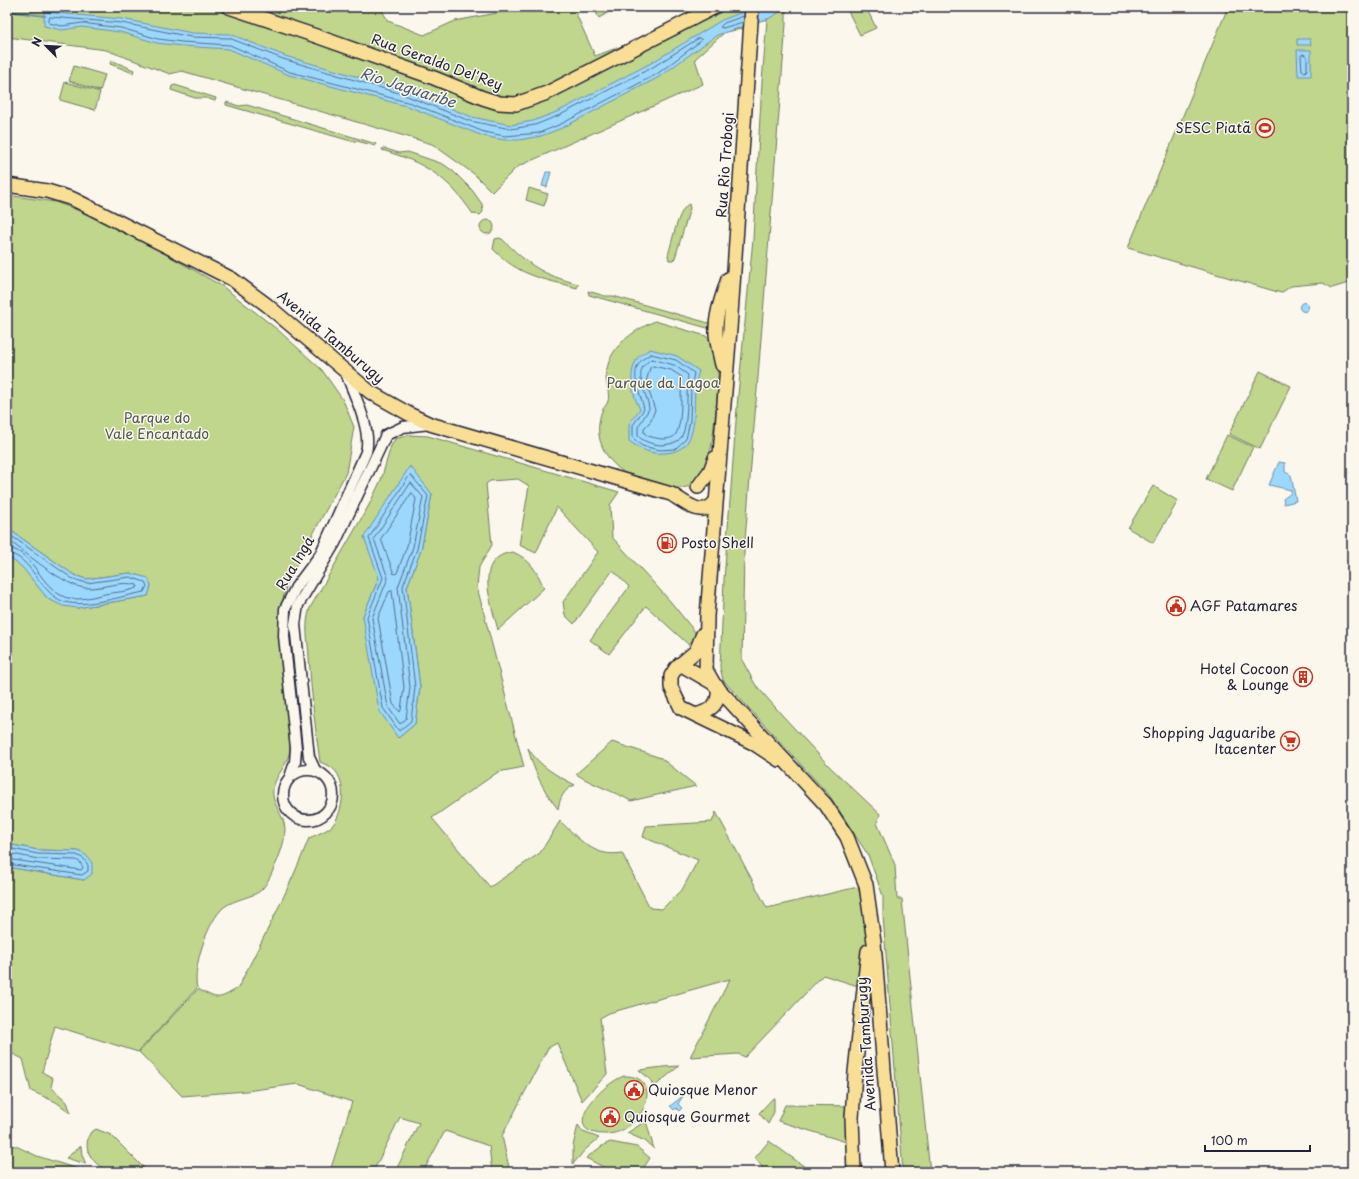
<svg xmlns="http://www.w3.org/2000/svg" width="1359" height="1179" font-family="'Playpen Sans',sans-serif">
<style>
.green{fill:#bfd68c;stroke:#707c64;fill-rule:evenodd}
.water{fill:#9cd8fd;stroke:#6b8faf}
.lines{fill:none;stroke-linecap:round;stroke-linejoin:round}
.shore{stroke:#536b89;stroke-width:1}
.stream{stroke:#6b8faf;stroke-width:2}
.minor-casing{stroke:#22223b;stroke-width:13}
.major-casing{stroke:#22223b;stroke-width:16}
.minor{stroke:#fbf7ec;stroke-width:10}
.major{stroke:#f9df96;stroke-width:13}
.labels{text-anchor:middle;stroke-width:3;stroke-linejoin:round;paint-order:stroke}
.street-label{font-size:14px;fill:#22223b;stroke:#fbf7ec}
.poi-label{font-size:14px;fill:#22223b;stroke:#fbf7ec;text-anchor:start}
.park-label{font-size:14px;fill:#515853;stroke:#fbf7ec}
.water-label{font-size:15px;font-style:italic;fill:#475975;stroke:#fbf7ec}
</style>
<rect width="100%" height="100%" fill="#fbf7ec"/>
<filter id="ink" filterUnits="userSpaceOnUse"><feTurbulence type="fractalNoise" baseFrequency=".025" numOctaves="2"/><feDisplacementMap in="SourceGraphic" scale="8" xChannelSelector="R" yChannelSelector="G"/><feConvolveMatrix kernelMatrix="1 2 1 2 8 2 1 2 1" color-interpolation-filters="sRGB"/></filter>
<g filter="url(#ink)">
<g class="green">
<polygon points="7,7 380,7 388,21 424,35 455,21 528,7 573,7 595,56 727,7 742,7 747,28 725,32 695,59 703,84 517,167 492,192 474,174 432,144 182,71 170,74 106,50 7,37"/>
<polygon points="593,7 607,7 609,12 599,18"/>
<polygon points="768,7 786,7 786,24 744,553 742,660 755,684 782,715 830,767 880,814 877,823 895,865 897,899 902,899 930,1172 903,1172 883,916 883,896 868,855 829,795 723,680 720,667 724,580 738,395 753,239 762,82"/>
<polygon points="846,7 866,7 876,28 860,35"/>
<polygon points="1228,7 1352,7 1352,282 1332,288 1323,283 1291,286 1281,293 1128,248"/>
<polygon points="111,60 134,70 133,73 110,64"/>
<polygon points="74,66 105,75 100,91 69,81"/>
<polygon points="65,82 100,92 95,110 60,100"/>
<polygon points="175,85 216,98 215,101 206,98 195,98 171,90 172,86"/>
<polygon points="226,102 239,106 247,105 376,144 375,146 357,141 351,141 226,105"/>
<path d="M 383,148 L 399,153 L 408,152 L 443,164 L 453,171 L 472,190 L 482,204 L 483,212 L 480,215 L 473,214 C 447,176 425,163 382,150 Z"/>
<polygon points="529,188 548,194 544,206 526,200"/>
<path d="M 7,195 L 55,202 L 86,213 L 137,238 L 222,286 L 278,330 L 322,370 L 343,400 L 354,427 L 346,473 L 287,582 L 279,617 L 290,748 C 289,765 276,773 273,789 C 271,801 281,812 284,823 C 288,836 279,858 273,870 C 271,876 265,887 260,891 C 253,897 235,899 224,907 C 208,920 192,968 197,988 L 138,1052 L 55,1026 L 42,1072 L 53,1078 L 51,1087 L 67,1102 L 71,1113 L 56,1102 L 31,1091 L 23,1059 L 7,1051 L 7,867 L 84,880 L 78,851 L 38,850 L 7,844 L 7,556 L 22,566 L 48,599 L 77,608 L 148,596 L 151,585 L 130,573 L 86,579 L 74,575 L 7,528 Z"/>
<path d="M 689,204 L 690,208 L 675,258 L 673,260 L 669,260 L 668,255 C 672,243 678,209 689,204 Z"/>
<circle cx="487" cy="227" r="7"/>
<path d="M 499,238 L 502,239 C 530,266 541,274 578,284 L 577,288 C 542,278 520,277 493,249 L 495,239 Z"/>
<polygon points="588,291 605,296 613,296 712,324 711,329 589,295"/>
<path d="M 655,321 L 706,336 C 724,355 717,394 715,418 C 712,440 713,453 701,473 C 700,476 698,481 695,483 C 683,495 642,482 629,475 C 614,468 601,451 599,435 C 598,428 599,418 602,411 C 603,408 607,405 608,401 C 610,395 606,384 606,377 C 607,348 631,332 655,321 Z"/>
<polygon points="1260,371 1291,386 1260,449 1229,434"/>
<path d="M 409,435 L 428,436 L 619,492 L 610,505 L 612,537 L 670,601 L 695,632 L 695,640 L 690,646 L 646,606 L 609,654 L 590,640 L 629,587 L 613,570 L 574,624 L 565,615 L 563,602 L 598,552 L 557,507 L 536,553 L 519,545 L 529,486 L 518,479 L 490,481 L 486,484 L 492,545 L 479,567 L 477,587 L 524,767 L 498,772 L 432,818 L 490,887 L 540,853 L 560,821 C 578,838 594,858 622,853 L 650,908 L 662,909 L 683,888 L 698,860 L 643,837 L 646,826 L 712,822 L 716,812 L 767,908 L 858,887 L 871,934 L 858,986 L 823,975 L 745,1057 L 738,1054 L 690,1057 L 730,979 L 609,1013 L 600,1018 L 607,1074 L 582,1101 L 557,1043 L 548,1048 L 502,1136 L 510,1172 L 492,1172 L 489,1146 L 445,1131 L 423,1172 L 395,1172 L 419,1123 L 400,1117 L 373,1172 L 332,1172 L 330,1171 L 352,1102 L 298,1084 L 246,1091 L 182,1096 L 139,1052 L 198,989 C 219,1000 218,1000 238,988 C 263,938 289,890 309,838 C 318,834 330,830 335,822 C 344,807 347,778 331,767 C 328,765 324,764 320,762 C 315,727 311,692 309,657 C 308,638 304,627 310,608 L 369,505 L 381,480 L 391,446 L 395,439 ZM 432,494 L 421,550 L 407,587 L 420,687 L 415,724 L 398,738 L 363,616 L 379,578 Z"/>
<polygon points="1227,435 1253,447 1232,491 1206,479"/>
<polygon points="1153,486 1178,501 1153,543 1128,528"/>
<path d="M 513,552 C 531,560 536,570 544,588 L 498,630 C 492,606 472,557 513,552 Z"/>
<path d="M 612,742 L 661,758 L 696,786 L 631,801 C 613,791 593,785 576,774 Z"/>
<path d="M 528,748 C 540,767 556,775 575,785 C 564,789 560,798 558,809 C 543,790 534,772 528,748 Z"/>
<polygon points="679,1066 654,1087 650,1079 639,1070 663,1067"/>
<path d="M 624,1076 C 667,1075 643,1133 607,1134 C 556,1135 599,1085 624,1076 Z"/>
<polygon points="774,1097 774,1112 768,1124 759,1113"/>
<polygon points="785,1105 853,1106 856,1145 778,1121"/>
<polygon points="646,1121 654,1149 645,1141 627,1133"/>
<polygon points="578,1125 583,1132 599,1138 585,1150 573,1164 573,1146"/>
<path d="M 96,1129 L 111,1135 L 148,1172 C 127,1172 104,1177 91,1157 C 86,1149 86,1142 90,1133 Z"/>
<polygon points="769,1141 812,1172 766,1172 755,1158"/>
<polygon points="610,1142 637,1147 650,1158 641,1172 613,1172 586,1158 602,1146"/>
<polygon points="7,1145 16,1146 37,1156 81,1170 80,1172 7,1172"/>
<polygon points="81,1146 82,1155 86,1164 66,1158"/>
</g>
<g class="water">
<polygon points="756,7 788,7 770,18 717,35 659,77 562,128 541,136 519,140 504,140 483,136 410,107 289,75 229,49 182,46 157,43 120,32 82,27 62,30 44,26 44,12 122,19 192,33 230,34 285,56 404,90 472,117 511,125 533,121 559,111 651,63 722,20"/>
<polygon points="1297,39 1310,39 1311,45 1297,45"/>
<polygon points="1297,50 1311,50 1311,76 1298,76"/>
<polygon points="546,172 551,172 547,187 542,186"/>
<circle cx="1304" cy="307" r="4.5"/>
<path d="M 650,349 L 677,356 L 699,371 C 697,377 696,383 695,389 C 693,415 700,451 665,453 C 651,455 640,449 629,441 L 629,424 L 640,409 C 632,394 628,374 637,359 C 639,355 646,352 650,349 Z"/>
<polygon points="1279,462 1285,463 1285,472 1291,475 1296,501 1284,504 1283,499 1291,493 1291,490 1269,485"/>
<polygon points="410,466 432,494 421,550 407,587 420,687 415,724 398,738 379,710 363,616 379,578 364,537"/>
<polygon points="7,528 74,575 86,579 130,573 148,578 151,585 148,596 77,608 63,606 48,599 22,567 7,556"/>
<polygon points="7,844 38,850 78,851 86,855 92,863 92,874 84,880 7,867"/>
<polygon points="683,1096 678,1104 682,1108 679,1111 676,1108 674,1110 670,1106"/>
</g>
<g class="lines">
<g class="shore">
<polygon points="50,17 122,23 191,37 229,38 283,59 402,94 470,121 511,129 535,125 560,115 653,67 699,38 702,40 657,74 561,124 539,133 505,136 484,132 411,103 290,72 230,45 182,42 158,39 121,28 82,23 62,26 49,23"/>
<polyline points="743,22 723,28 720,27 724,23 744,16"/>
<polygon points="1303,54 1307,56 1307,70 1305,72 1302,70 1301,56"/>
<path d="M 651,354 L 676,360 L 694,373 L 691,388 L 690,421 L 686,439 L 675,449 L 660,450 L 642,446 L 633,438 L 633,425 L 644,409 C 640,390 624,366 651,354 Z"/>
<path d="M 652,359 L 674,365 L 688,375 C 686,392 689,421 682,436 C 678,443 670,444 663,445 C 654,445 644,442 638,436 L 638,427 L 649,409 C 648,393 629,370 652,359 Z"/>
<path d="M 653,366 L 671,370 L 682,377 C 680,392 683,422 676,434 C 673,439 666,439 661,439 C 656,438 648,437 644,433 L 644,428 L 650,422 L 655,410 L 646,382 L 650,368 Z"/>
<polygon points="411,475 428,496 417,549 403,586 415,687 411,721 399,731 383,708 367,617 383,578 369,538 409,476"/>
<polygon points="411,483 423,497 413,547 398,587 410,687 406,719 400,724 388,707 372,618 388,578 374,539"/>
<polygon points="412,493 416,499 407,546 397,573 394,574 381,539"/>
<path d="M 7,533 L 73,579 L 87,583 L 130,577 L 145,582 L 147,586 L 144,592 C 122,596 86,608 65,602 C 40,595 32,556 7,553"/>
<path d="M 7,539 C 25,552 64,586 85,588 C 103,589 120,580 137,585 L 138,587 C 130,592 115,592 105,594 C 96,596 86,599 77,599 C 42,600 37,550 7,548"/>
<polygon points="392,591 404,687 401,710 400,712 393,704 378,618 389,592"/>
<polyline points="7,848 38,854 77,855 84,859 88,865 88,871 82,875 7,864"/>
<polyline points="7,853 38,859 76,860 80,862 83,868 81,870 7,859"/>
</g>
<polyline class="stream" points="7,11 45,16"/>
<g class="minor-casing">
<g id="minor">
<circle cx="308" cy="795" r="25"/>
<polyline points="315,770 309,757 296,634 295,624 298,605 335,543 386,435 403,427 430,424"/>
<path d="M 290,777 L 295,762 L 296,748 L 284,636 L 285,609 L 296,587 L 320,555 L 366,452 C 372,429 354,395 346,373"/>
</g>
</g>
<g class="major-casing">
<g id="major">
<polyline points="229,7 316,36 434,78 483,98 499,103 516,104 547,93 715,7"/>
<polyline points="752,7 730,329 707,616 706,670 714,684 826,805 847,837 866,885 874,942 892,1172"/>
<path d="M 7,185 L 47,191 L 73,199 L 232,279 L 267,305 L 370,392 L 409,414 L 430,424 L 671,494 C 685,502 702,519 715,502"/>
<path d="M 722,365 C 720,355 717,345 716,334 C 715,315 722,297 728,279"/>
<polyline points="698,487 710,471 715,458"/>
<polyline points="703,634 696,651 676,668 671,676 671,687 681,708 753,743 779,760"/>
<polyline points="680,664 713,683"/>
<path d="M 696,715 C 712,710 720,704 718,687"/>
<polyline points="854,1172 852,1118 855,1072 868,951"/>
</g>
</g>
<use href="#minor" class="minor"/>
<use href="#major" class="major"/>
</g>
</g>
<defs>
<g id="stadium-ring" transform="scale(1)"><circle r="9.5" fill="#fbf7ec" stroke="#c8321e" stroke-width="1.5"/><path d="M0-5a6.5 5 0 1 0 0 10a6.5 5 0 1 0 0-10ZM-3.5-1.8h7v3.6h-7Z" fill="#c8321e"/></g>
<g id="fuel-ring" transform="scale(1)"><circle r="9.5" fill="#fbf7ec" stroke="#c8321e" stroke-width="1.5"/><path d="M-5.5-6h7V0h2V4h1.3V-2.5L3-4.5l.8-.8L6-3V5H2.5V1h-1V6h-7ZM-4.2-4.7v3.2H.2V-4.7Z" fill="#c8321e"/></g>
<g id="civic-ring" transform="scale(1)"><circle r="9.5" fill="#fbf7ec" stroke="#c8321e" stroke-width="1.5"/><path d="M-.6-6.5H3V-4.5H.6V-3L4-1V1h2V6H-6V1h2V-1L-.6-3ZM-1.2 2.5V6h2.4V2.5Z" fill="#c8321e"/></g>
<g id="building-ring" transform="scale(1)"><circle r="9.5" fill="#fbf7ec" stroke="#c8321e" stroke-width="1.5"/><path d="M-4-6H4V6H1V3H-1V6H-4ZM-2.5-4.3h1.7v1.8h-1.7ZM.8-4.3h1.7v1.8H.8ZM-2.5-1h1.7V.8h-1.7ZM.8-1h1.7V.8H.8Z" fill="#c8321e"/></g>
<g id="supermarket-ring" transform="scale(1)"><circle r="9.5" fill="#fbf7ec" stroke="#c8321e" stroke-width="1.5"/><path d="M-6-5.5h2.5l.6 2H6L4.5 2H-2.5L-4.4-4H-6ZM-1.5 3.2a1.3 1.3 0 1 0 .1 0ZM3 3.2a1.3 1.3 0 1 0 .1 0Z" fill="#c8321e"/></g>
</defs>
<g fill-rule="evenodd">
<use href="#stadium-ring" x="1265" y="128"/>
<use href="#fuel-ring" x="667" y="543"/>
<use href="#civic-ring" x="1176" y="606"/>
<use href="#building-ring" x="1303" y="677"/>
<use href="#supermarket-ring" x="1290" y="741"/>
<use href="#civic-ring" x="634" y="1090"/>
<use href="#civic-ring" x="610" y="1117"/>
</g>
<g class="labels">
<g class="street-label">
<text transform="translate(437 62) rotate(20)" y="5">Rua Geraldo Del'Rey</text>
<text transform="translate(725 165) rotate(-86)" y="5">Rua Rio Trobogi</text>
<text transform="translate(331 337) rotate(40)" y="5">Avenida Tamburugy</text>
<text transform="translate(295 563) rotate(-59)" y="5">Rua Ingá</text>
<text transform="translate(866 1044) rotate(-94)" y="5">Avenida Tamburugy</text>
</g>
<g class="poi-label">
<text x="1251" y="133" text-anchor="end">SESC Piatã</text>
<text x="681" y="548">Posto Shell</text>
<text x="1190" y="611">AGF Patamares</text>
<text x="1289" y="674" text-anchor="end">Hotel Cocoon<tspan x="1289" dy="16">&amp; Lounge</tspan></text>
<text x="1276" y="738" text-anchor="end">Shopping Jaguaribe<tspan x="1276" dy="16">Itacenter</tspan></text>
<text x="648" y="1095">Quiosque Menor</text>
<text x="624" y="1122">Quiosque Gourmet</text>
</g>
<g class="park-label">
<text x="663" y="388">Parque da Lagoa</text>
<text x="157" y="423">Parque do<tspan x="157" dy="16">Vale Encantado</tspan></text>
</g>
<g class="water-label">
<text transform="translate(408 88) rotate(18)" y="5">Rio Jaguaribe</text>
</g>
</g>
<rect width="1359" height="1179" fill="none" stroke="#fbf7ec" stroke-width="24"/>
<rect x="12" y="12" width="1335" height="1155" fill="none" stroke="#22223b" stroke-width="1.5" filter="url(#ink)"/>
<g transform="translate(46 46) rotate(294)" stroke="#fbf7ec" stroke-width="3" paint-order="stroke">
<path d="M0-3L7 15L0 10L-7 15Z" fill="#22223b"/>
<text y="-6" font-size="11" font-weight="bold" text-anchor="middle" fill="#22223b">N</text>
</g>
<path d="M1205 1145v6h105v-6" fill="none" stroke="#22223b" stroke-width="2"/>
<text x="1211" y="1145" font-size="12" fill="#22223b" stroke="#fbf7ec" stroke-width="3" paint-order="stroke">100 m</text>
</svg>
